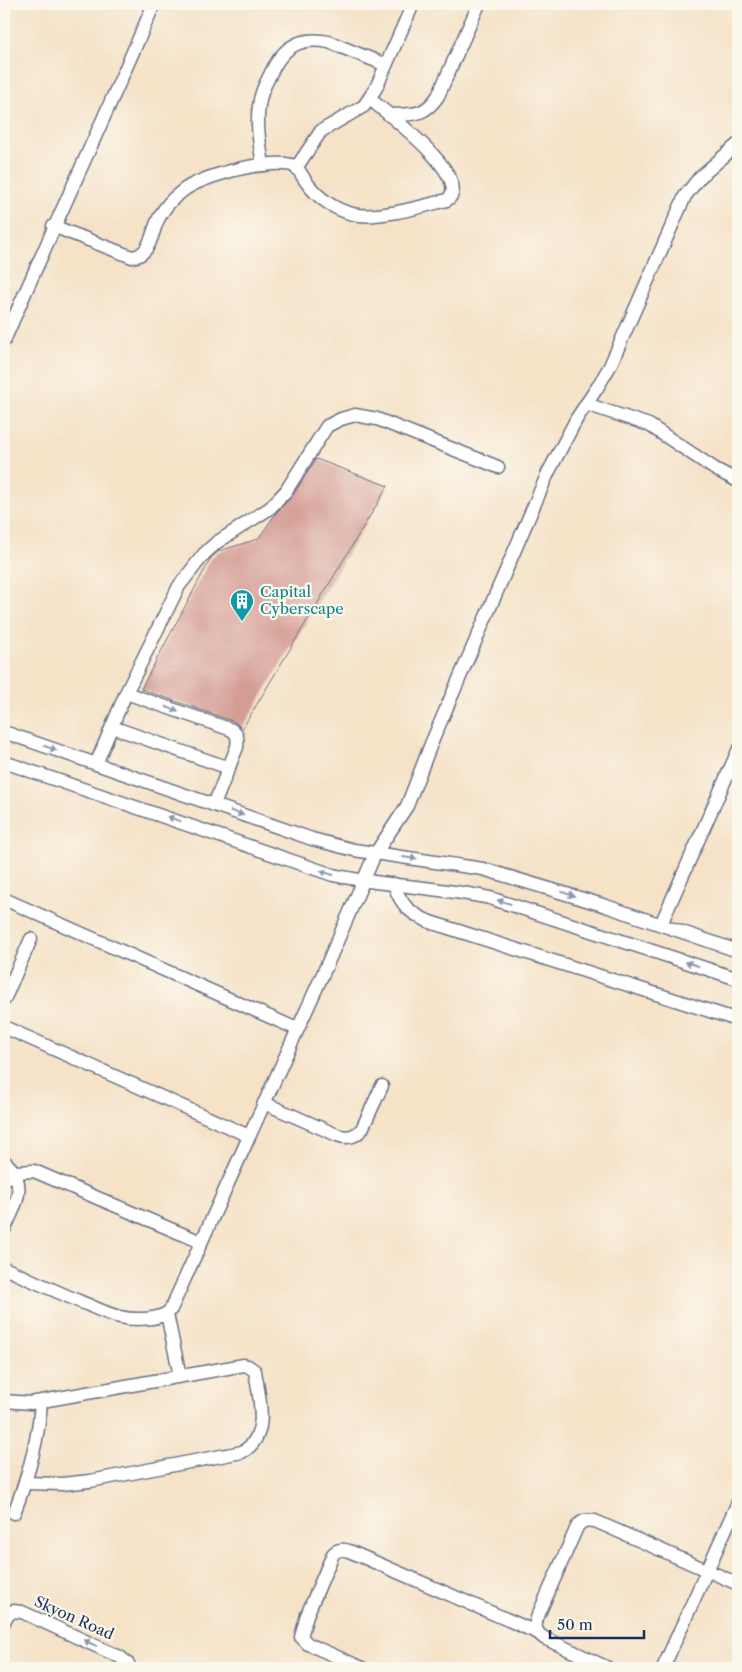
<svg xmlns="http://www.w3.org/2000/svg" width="742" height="1672" font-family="'Libre Caslon Text',serif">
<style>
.building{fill:#d49d94}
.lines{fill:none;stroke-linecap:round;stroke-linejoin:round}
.minor-casing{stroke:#676e83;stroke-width:15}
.minor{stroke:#fff;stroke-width:12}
.oneway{fill:#8d97ae}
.labels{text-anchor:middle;stroke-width:4.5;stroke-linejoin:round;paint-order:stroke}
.culture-label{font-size:15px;fill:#0d838f;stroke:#fbf7ec;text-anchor:start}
.street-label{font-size:15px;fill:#1b2f5e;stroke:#fbf7ec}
</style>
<rect width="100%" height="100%" fill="#fbf7ec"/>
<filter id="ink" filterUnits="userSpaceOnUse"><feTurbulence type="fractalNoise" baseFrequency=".02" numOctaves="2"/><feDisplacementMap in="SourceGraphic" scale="10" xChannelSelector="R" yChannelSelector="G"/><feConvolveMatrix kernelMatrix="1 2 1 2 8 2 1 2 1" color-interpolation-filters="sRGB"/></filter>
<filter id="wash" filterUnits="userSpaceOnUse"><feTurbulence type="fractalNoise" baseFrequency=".0096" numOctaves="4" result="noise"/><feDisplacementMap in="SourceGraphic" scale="20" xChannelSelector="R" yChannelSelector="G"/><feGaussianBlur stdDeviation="1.12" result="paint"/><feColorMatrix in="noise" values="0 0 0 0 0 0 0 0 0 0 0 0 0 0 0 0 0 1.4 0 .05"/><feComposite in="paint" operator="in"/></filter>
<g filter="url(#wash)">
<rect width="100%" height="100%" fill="#f5e2c7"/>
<g id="blocks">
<polygon class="building" points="316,459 388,486 242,729 235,722 141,689 211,558 219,551 258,539 277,512 293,495"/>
</g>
</g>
<g filter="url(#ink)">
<use href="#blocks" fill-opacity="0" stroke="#676e83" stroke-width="1"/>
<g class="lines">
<g class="minor-casing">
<g id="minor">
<path d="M 389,115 C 412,114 424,117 438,96 L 479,4"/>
<path d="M 263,165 C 260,146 256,125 259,106 C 260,96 264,86 269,77 C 281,49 297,36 329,42 L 386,65"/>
<polyline points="296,168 321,131 364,106 376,88 413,4"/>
<path d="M 53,226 L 132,257 C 152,255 151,231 160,216 C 165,207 172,199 180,193 C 195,179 241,167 262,165 C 271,164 288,162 296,167 C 300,171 303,178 307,183 C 318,198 335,210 353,214 C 376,220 424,206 447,200 C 476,179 385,112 370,99"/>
<path d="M 4,341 C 53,228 105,117 154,4"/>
<polyline points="586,404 649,425 715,469 738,481"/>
<path d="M 126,693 L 232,730 C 238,735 238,739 237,747 L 214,805"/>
<polyline points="112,727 229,768"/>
<polyline points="4,732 312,839 354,850 483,869 603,905 738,951"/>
<path d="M 4,762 L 333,875 C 385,886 438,887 490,898 L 738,979"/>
<polyline points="96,764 126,693 179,586 204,554 216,543 270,508 286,491 327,426 341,419 355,415 377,419 498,467"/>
<path d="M 394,884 C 401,906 410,913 430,922 L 738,1020"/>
<polyline points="4,899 297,1029"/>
<polyline points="661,924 738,751"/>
<polyline points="4,1000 31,939"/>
<polyline points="4,1027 249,1136"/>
<path d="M 264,1103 L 337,1135 C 347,1139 355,1137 362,1129 L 382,1086"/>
<path d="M 4,1161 C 30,1183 15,1205 4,1230"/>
<polyline points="4,1180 14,1172 34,1171 201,1242"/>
<path d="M 4,1268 C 29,1279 55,1291 81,1302 C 94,1307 106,1314 120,1317 C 132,1320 163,1321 171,1309 L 326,967 L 375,854 L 407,806 L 431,744 L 548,473 L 577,418 L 597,388 L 610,366 L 685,196 L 700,177 L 738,144"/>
<polyline points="167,1314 180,1376"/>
<path d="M 4,1401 L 31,1403 L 244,1365 L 248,1366 L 255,1371 C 259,1398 271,1436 242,1452 L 90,1481 L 62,1484 L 25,1483"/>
<path d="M 14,1513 C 28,1477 39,1439 41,1401"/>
<polyline points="4,1622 6,1617 13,1611 22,1612 120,1657 128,1664 130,1668"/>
<path d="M 362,1668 L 308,1644 L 301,1637 L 307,1615 L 333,1554 C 338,1549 343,1549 349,1551 L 536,1632"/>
<path d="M 608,1668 L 544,1638 C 536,1632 534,1628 537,1618 L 577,1527 C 582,1520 586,1520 595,1521 L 738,1584"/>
<polyline points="663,1668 738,1502"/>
</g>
</g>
<use href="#minor" class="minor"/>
</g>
<defs><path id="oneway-solid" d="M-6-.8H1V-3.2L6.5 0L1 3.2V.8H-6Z" transform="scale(1.25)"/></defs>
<g class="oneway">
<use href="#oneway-solid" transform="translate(172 709) rotate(19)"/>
<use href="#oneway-solid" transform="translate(50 748) rotate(19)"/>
<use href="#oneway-solid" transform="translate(237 813) rotate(19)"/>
<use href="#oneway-solid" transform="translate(174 819) rotate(-161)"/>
<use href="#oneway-solid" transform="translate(410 858) rotate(7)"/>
<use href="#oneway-solid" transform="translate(327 873) rotate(-162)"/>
<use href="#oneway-solid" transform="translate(568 894) rotate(17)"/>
<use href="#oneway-solid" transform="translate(504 902) rotate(-164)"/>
<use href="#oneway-solid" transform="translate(692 964) rotate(-162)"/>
<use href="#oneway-solid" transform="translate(90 1643) rotate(-155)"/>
</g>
</g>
<defs>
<g id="building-pin" transform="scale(1.25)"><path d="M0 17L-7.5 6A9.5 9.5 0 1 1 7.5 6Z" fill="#0f9aa8" stroke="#fbf7ec"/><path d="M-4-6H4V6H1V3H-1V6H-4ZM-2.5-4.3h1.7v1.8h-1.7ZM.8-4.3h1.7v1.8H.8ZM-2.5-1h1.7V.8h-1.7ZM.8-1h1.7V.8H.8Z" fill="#fff"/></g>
</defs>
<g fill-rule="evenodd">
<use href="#building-pin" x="242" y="601"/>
</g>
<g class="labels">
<g class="culture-label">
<text x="260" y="597">Capital<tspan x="260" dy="17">Cyberscape</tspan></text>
</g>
<g class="street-label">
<text transform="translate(74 1618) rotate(24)" y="5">Skyon Road</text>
</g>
</g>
<rect width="742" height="1672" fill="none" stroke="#fbf7ec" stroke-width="20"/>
<path d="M550 1630v8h94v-8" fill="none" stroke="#1b2f5e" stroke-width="2.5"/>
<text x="557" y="1630" font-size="15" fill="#1b2f5e" stroke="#fbf7ec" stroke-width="4" paint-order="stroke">50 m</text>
</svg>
